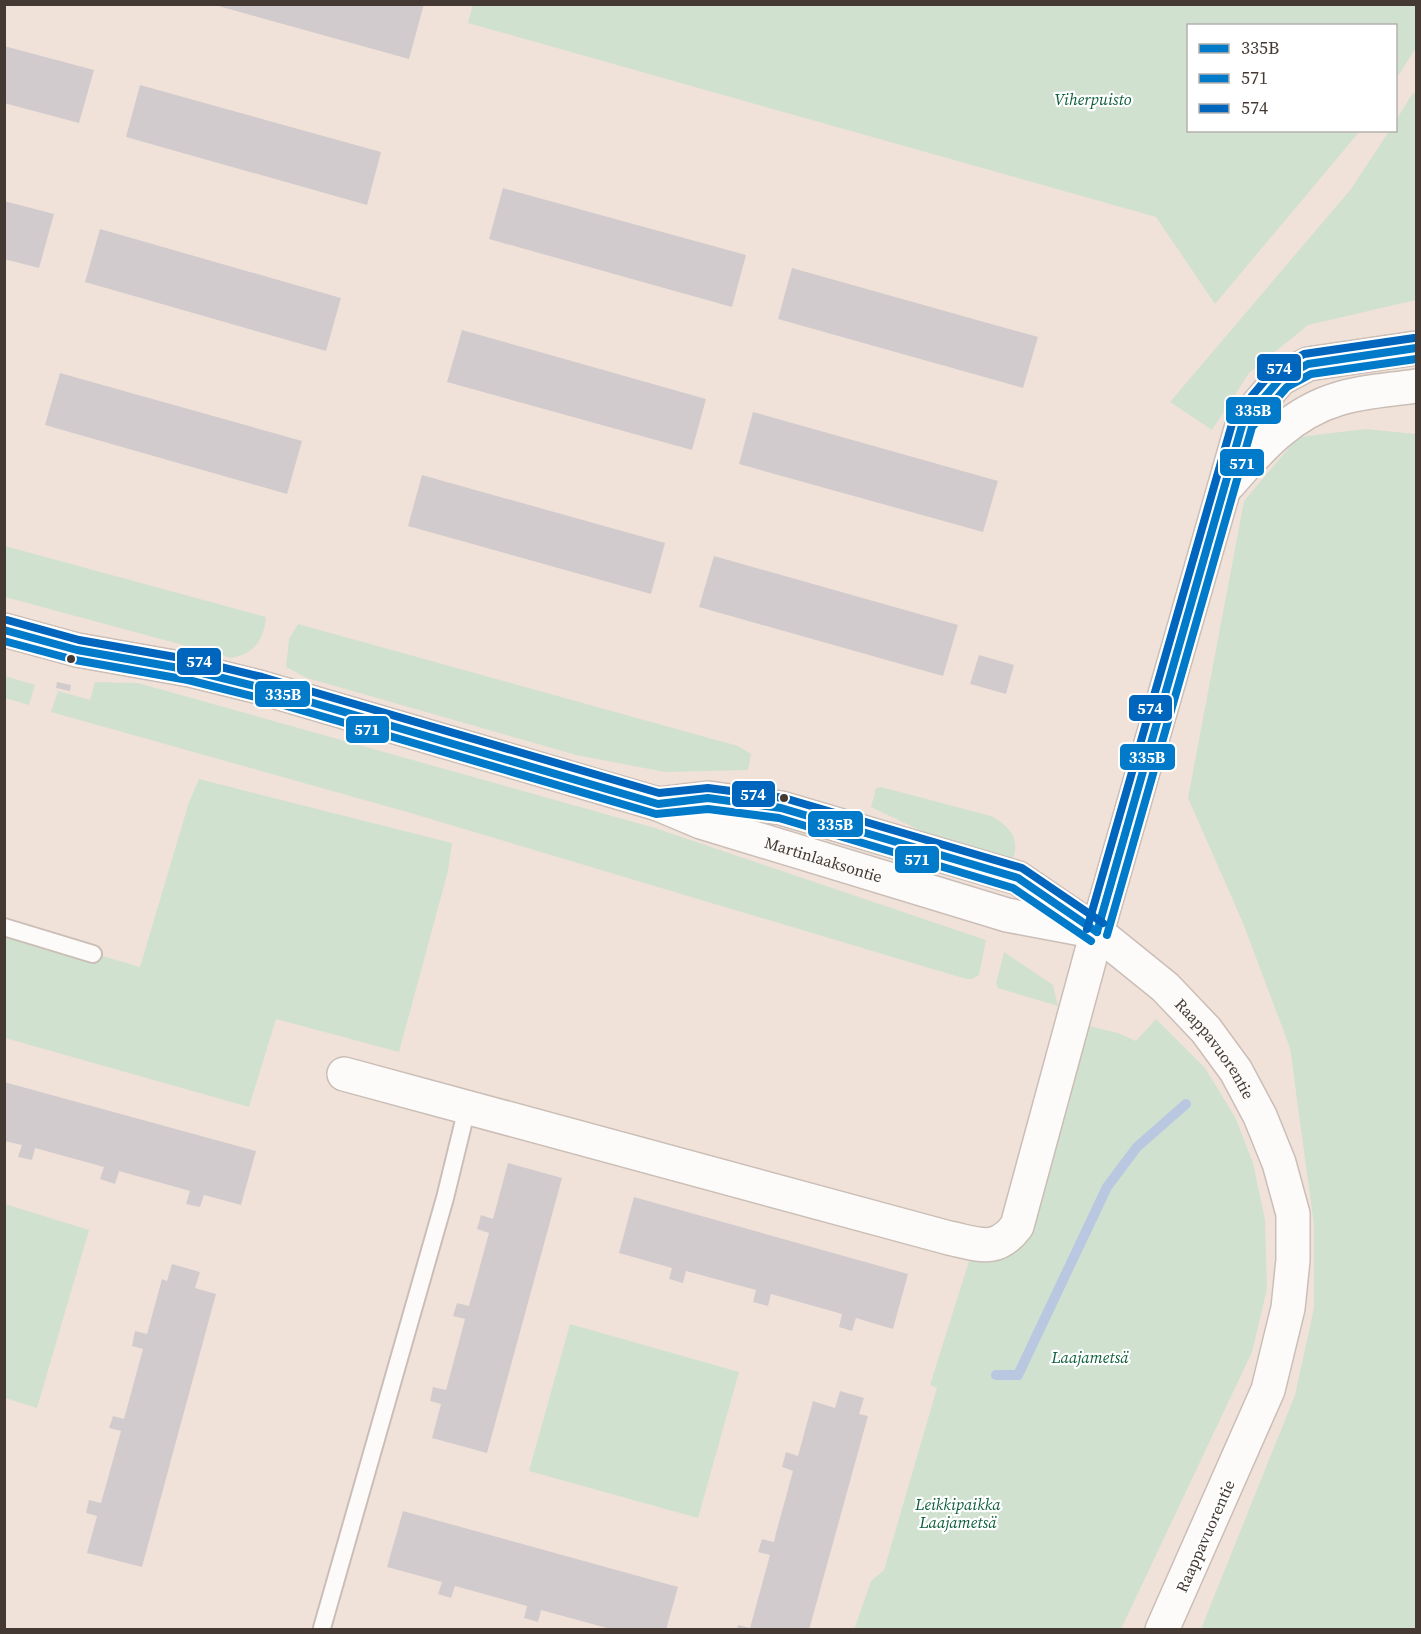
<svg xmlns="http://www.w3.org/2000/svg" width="1421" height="1634" font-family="'Source Serif 4',serif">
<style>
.green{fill:#d1e1cf}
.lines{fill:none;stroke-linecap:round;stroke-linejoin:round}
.stream{stroke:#bac7e1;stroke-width:10}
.building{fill:#d2cbcd}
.lane-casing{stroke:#cabeb7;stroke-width:20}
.street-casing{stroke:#cabeb7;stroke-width:36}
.secondary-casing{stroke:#cabeb7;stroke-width:36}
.lane{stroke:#fdfbf9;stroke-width:16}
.street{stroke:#fdfbf9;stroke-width:33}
.secondary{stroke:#fdfbf9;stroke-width:33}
.bus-1-casing{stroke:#fff;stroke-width:12}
.bus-2-casing{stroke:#fff;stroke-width:12}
.bus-3-casing{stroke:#fff;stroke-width:12}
.bus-1{stroke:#007ac9;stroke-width:8}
.bus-2{stroke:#007ac9;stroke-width:8}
.bus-3{stroke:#0065bd;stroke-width:8}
.bus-dot{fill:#443a33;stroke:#fff;stroke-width:2}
.labels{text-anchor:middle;stroke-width:4.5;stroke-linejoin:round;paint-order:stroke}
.park-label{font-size:16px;font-style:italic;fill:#0b5d3a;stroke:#fff}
.street-label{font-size:16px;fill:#443a33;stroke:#fff}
.line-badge{stroke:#fff;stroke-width:2}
.badge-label{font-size:16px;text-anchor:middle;font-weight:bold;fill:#fff}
</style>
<rect width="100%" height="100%" fill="#f1e2d9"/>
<g class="green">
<polygon points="473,4 1416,4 1416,48 1396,79 1396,26 1188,26 1188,130 1360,131 1215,304 1156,217 468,23"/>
<polygon points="1413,93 1416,94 1416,300 1308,325 1249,373 1212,430 1170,402 1351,189 1389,131 1396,130 1396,120"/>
<polygon points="1366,429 1416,434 1416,1629 1201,1629 1295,1395 1314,1308 1314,1225 1290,1048 1243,923 1188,798 1244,501 1298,437"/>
<path d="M 5,546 L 266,617 C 264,640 254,654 231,658 L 5,597 Z"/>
<polygon points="298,624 738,746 751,754 748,770 665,772 576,755 307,678 286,667 289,639"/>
<polygon points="5,676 35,685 29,705 5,698"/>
<polygon points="95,682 138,683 655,828 986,940 979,975 972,979 966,979 407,812 51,712 58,691 90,700"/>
<polygon points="199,779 452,843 448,871 399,1052 276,1019 249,1107 5,1038 4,927 140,967 189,802"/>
<path d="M 881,787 L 991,816 C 1011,826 1023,843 1010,864 L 963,851 L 871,807 L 876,788 Z"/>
<polygon points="1004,952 1053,985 1058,1006 998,988 996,984"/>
<polygon points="1156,1019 1205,1068 1235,1117 1253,1163 1265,1220 1267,1289 1252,1352 1121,1629 854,1630 871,1581 884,1570 937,1388 930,1385 969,1261 1007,1238 1073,1022 1118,1033 1136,1041"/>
<polygon points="5,1204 89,1230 37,1408 5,1398"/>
<polygon points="570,1324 739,1372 698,1518 529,1471"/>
</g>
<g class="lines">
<polyline class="stream" points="996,1375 1018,1375 1107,1187 1137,1147 1186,1104"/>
</g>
<g class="building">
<polygon points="211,4 424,4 409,59"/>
<polygon points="4,46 94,70 79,123 4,103"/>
<polygon points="140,85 381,152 367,205 126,137"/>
<polygon points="503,188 746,255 732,307 489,239"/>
<polygon points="4,201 54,214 39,268 4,259"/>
<polygon points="100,229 341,298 326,351 85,282"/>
<polygon points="792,268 1038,337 1023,388 778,319"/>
<polygon points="462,330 706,399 692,450 447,382"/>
<polygon points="60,373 302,441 287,494 45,425"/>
<polygon points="753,412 998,481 983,532 739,464"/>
<polygon points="422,475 665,543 651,594 408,526"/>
<polygon points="714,556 958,625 943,676 699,607"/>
<polygon points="979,655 1014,665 1006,694 970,684"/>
<polygon points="57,682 71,685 70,691 56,688"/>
<polygon points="4,1082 256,1151 241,1205 204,1195 200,1207 186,1204 190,1191 119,1171 115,1184 100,1179 104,1167 35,1148 32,1160 18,1157 22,1145 4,1141"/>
<polygon points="508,1163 562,1178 487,1453 432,1438 441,1404 430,1401 433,1387 446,1390 465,1319 453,1316 457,1303 469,1306 489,1233 477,1229 481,1215 493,1219"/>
<polygon points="634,1197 908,1274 893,1329 856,1318 852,1331 839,1327 842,1314 771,1294 768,1306 753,1302 756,1290 686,1271 683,1283 669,1279 672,1268 619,1253"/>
<polygon points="172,1264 200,1272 195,1288 216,1294 142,1567 87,1553 97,1516 86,1513 89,1500 101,1503 121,1431 109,1428 113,1416 124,1419 143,1349 132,1346 135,1331 147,1334 162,1279 167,1281"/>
<polygon points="840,1391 864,1398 859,1414 868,1416 809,1630 737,1630 738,1625 750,1628 770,1555 758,1552 762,1539 774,1542 776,1533 793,1471 782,1467 786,1452 798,1456 813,1401 835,1408"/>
<polygon points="403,1511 678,1587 666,1630 614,1630 541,1610 538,1622 524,1618 527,1606 455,1586 451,1598 438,1594 442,1582 387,1567"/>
</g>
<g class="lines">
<g class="lane-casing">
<g id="lane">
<polyline points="4,927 93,954"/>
<polyline points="322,1628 445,1198 467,1108"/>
</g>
</g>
<g class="street-casing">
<path id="street" d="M 344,1074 L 949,1238 C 979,1244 996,1254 1017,1226 L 1097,932"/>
</g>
<g class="secondary-casing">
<g id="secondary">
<path d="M 1229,484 C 1260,448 1291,413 1338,399 C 1363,391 1391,390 1416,386"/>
<path id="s1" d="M 4,630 L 77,650 L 190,670 L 259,687 L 658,804 L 701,822 L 1007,915 L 1087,930"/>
<path id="s2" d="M 658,804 L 708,798 L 781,808 L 1018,878 L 1097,932 L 1165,987 L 1206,1030 L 1236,1071 L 1260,1116 L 1279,1163 L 1293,1214 L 1293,1260 L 1288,1308 L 1268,1390 L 1162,1630"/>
<polyline points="1097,932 1243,422 1280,379 1308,364 1416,348"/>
</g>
</g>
<use href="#lane" class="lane"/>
<use href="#street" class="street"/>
<use href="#secondary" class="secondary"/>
<g class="bus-1-casing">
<g id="bus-1">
<polyline points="4,630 77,650 190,670 259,687 658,804 708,798 781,808 1018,878 1097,932"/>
<polyline points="1097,932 1243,422 1280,379 1308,364 1416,348"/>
</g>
</g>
<g class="bus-2-casing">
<g id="bus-2">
<polyline points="4,641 75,660 188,680 256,697 656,814 708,809 779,818 1013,888 1091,941"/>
<polyline points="1107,935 1252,427 1287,387 1311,374 1416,359"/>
</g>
</g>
<g class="bus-3-casing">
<g id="bus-3">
<polyline points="7,620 79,640 192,660 262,677 659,793 708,788 784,798 1022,868 1103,923"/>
<polyline points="1087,929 1234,417 1273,371 1304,354 1414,338"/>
</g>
</g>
<use href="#bus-1" class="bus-1"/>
<use href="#bus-2" class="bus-2"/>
<use href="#bus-3" class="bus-3"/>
</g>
<g class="bus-dot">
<circle cx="71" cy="659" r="5"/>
<circle cx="784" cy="798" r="5"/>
</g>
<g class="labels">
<g class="park-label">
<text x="1093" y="105">Viherpuisto</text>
<text x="1090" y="1363">Laajametsä</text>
<text x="958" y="1510">Leikkipaikka<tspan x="958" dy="18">Laajametsä</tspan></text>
</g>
<g class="street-label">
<text dy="6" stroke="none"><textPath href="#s1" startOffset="852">Martinlaaksontie</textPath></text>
<text dy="6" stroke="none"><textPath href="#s2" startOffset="634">Raappavuorentie</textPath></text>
<text transform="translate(1205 1536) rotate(-66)" y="6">Raappavuorentie</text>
</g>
</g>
<g class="line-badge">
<rect x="1256" y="353" width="46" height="29" rx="6" fill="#0065bd"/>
<rect x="1225" y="396" width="57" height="29" rx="6" fill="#007ac9"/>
<rect x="1219" y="448" width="46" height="29" rx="6" fill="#007ac9"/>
<rect x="176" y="647" width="46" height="29" rx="6" fill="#0065bd"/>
<rect x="254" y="680" width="57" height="28" rx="6" fill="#007ac9"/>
<rect x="1128" y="694" width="45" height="28" rx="6" fill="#0065bd"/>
<rect x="345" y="715" width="45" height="29" rx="6" fill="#007ac9"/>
<rect x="1119" y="743" width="57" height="28" rx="6" fill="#007ac9"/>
<rect x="731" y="780" width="45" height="28" rx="6" fill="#0065bd"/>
<rect x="807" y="810" width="57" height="28" rx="6" fill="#007ac9"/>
<rect x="894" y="845" width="46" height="29" rx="6" fill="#007ac9"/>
</g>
<g class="badge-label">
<text x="1279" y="374">574</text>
<text x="1253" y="416">335B</text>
<text x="1242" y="469">571</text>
<text x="199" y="667">574</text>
<text x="283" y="700">335B</text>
<text x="1150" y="714">574</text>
<text x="367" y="735">571</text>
<text x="1147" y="763">335B</text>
<text x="753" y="800">574</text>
<text x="835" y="830">335B</text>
<text x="917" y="865">571</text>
</g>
<rect width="1421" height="1634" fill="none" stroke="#443a33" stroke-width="12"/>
<rect x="1187" y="24" width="210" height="108" fill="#ffffff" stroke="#b4b0ad" stroke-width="1.5"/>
<rect x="1199" y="44" width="30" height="9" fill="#007ac9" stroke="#b4b0ad" stroke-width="1.5"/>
<text x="1241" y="54" font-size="18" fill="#443a33">335B</text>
<rect x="1199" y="74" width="30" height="9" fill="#007ac9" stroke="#b4b0ad" stroke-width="1.5"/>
<text x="1241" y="84" font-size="18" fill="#443a33">571</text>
<rect x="1199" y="104" width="30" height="9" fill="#0065bd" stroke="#b4b0ad" stroke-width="1.5"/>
<text x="1241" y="114" font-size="18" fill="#443a33">574</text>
</svg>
